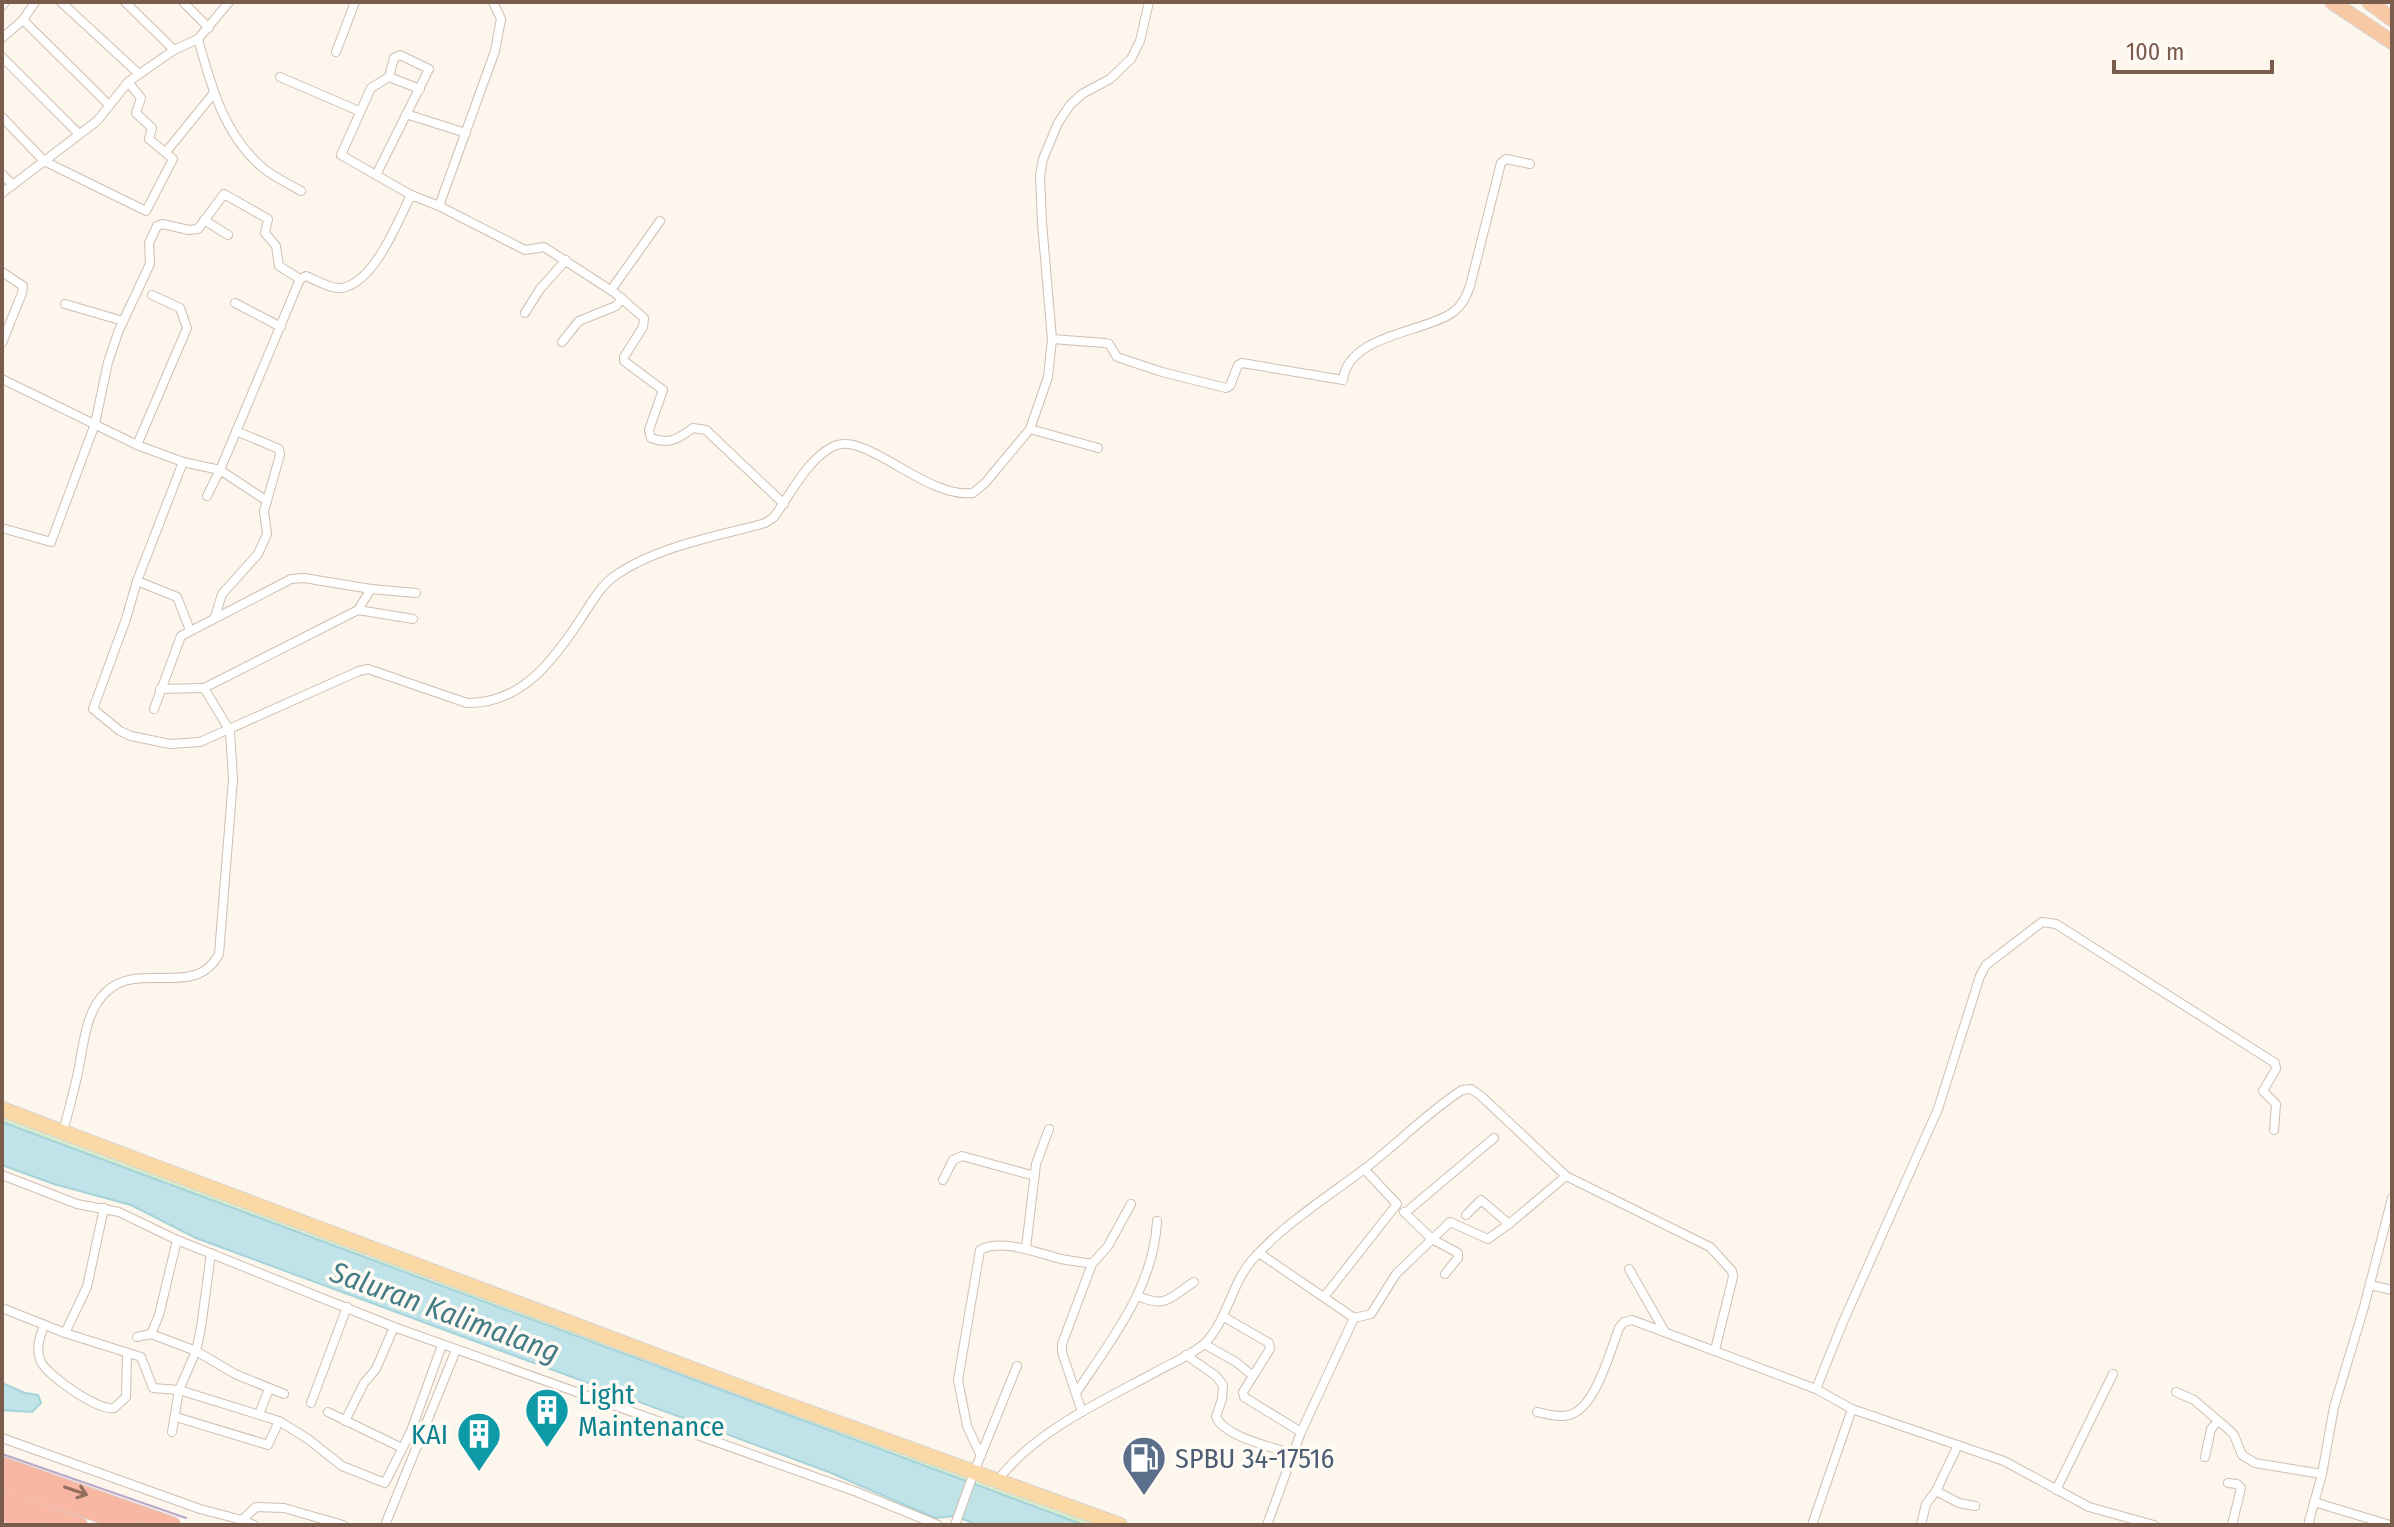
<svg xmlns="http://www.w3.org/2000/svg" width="2394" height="1527" font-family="'Fira Sans Condensed',sans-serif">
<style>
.green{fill:#d8ecc9}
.water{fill:#bfe3e8;stroke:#a5d3da;stroke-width:2}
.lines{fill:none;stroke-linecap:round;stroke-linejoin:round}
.minor-casing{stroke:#d1beb0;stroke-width:10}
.primary-casing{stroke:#dad1cd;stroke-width:16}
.trunk-casing{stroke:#dad1cd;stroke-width:16}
.motorway-casing{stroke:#dad1cd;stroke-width:18}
.minor{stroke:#fff;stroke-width:8}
.primary{stroke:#fbd9a5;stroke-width:14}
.trunk{stroke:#f9c8a4;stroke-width:14}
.motorway{stroke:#f7b7a3;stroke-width:16}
.tram{stroke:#b9a8c9;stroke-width:2}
.oneway{stroke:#936e5e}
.labels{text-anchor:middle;stroke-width:7;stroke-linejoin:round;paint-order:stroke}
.culture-label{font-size:28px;fill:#0d838f;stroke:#fffaf3;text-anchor:start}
.service-label{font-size:28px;fill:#4e5e75;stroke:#fffaf3;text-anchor:start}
.water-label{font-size:30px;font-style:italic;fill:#437c86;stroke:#fffaf3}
</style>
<rect width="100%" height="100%" fill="#fdf6ec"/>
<polygon class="green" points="2,1109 1120,1525 1084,1525 2,1122"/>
<g class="water">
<polygon points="2,1122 1084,1525 978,1525 955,1516 935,1518 829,1472 196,1238 131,1205 54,1184 2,1165"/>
<polygon points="2,1383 25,1393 38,1395 41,1403 32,1412 2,1410"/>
</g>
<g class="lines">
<g class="minor-casing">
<g id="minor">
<polyline points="61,2 139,74"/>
<polyline points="125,2 174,50"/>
<polyline points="183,2 209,28"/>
<polyline points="2,6 5,2"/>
<polyline points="23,20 109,105"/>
<polyline points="2,38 23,20 35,2"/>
<path d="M 198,39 C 211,86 224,135 263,168 C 274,177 289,184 301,191"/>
<polyline points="336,52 355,2"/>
<polyline points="2,57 79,134"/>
<polyline points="280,77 359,111"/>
<polyline points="389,77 394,58 400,55 429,69 376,175 411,195"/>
<polyline points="406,114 466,133"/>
<polyline points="2,117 44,161 146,211 173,159 149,139 152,128 136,113 141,98 128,82"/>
<polyline points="166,152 213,94"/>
<polyline points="2,174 13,185"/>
<polyline points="376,175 341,155 371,88 389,77 420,89"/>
<polyline points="2,193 97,121 128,82 174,50 198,39 229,2"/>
<polyline points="439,206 495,51 501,19 493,2"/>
<polyline points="204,220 228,235"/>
<polyline points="2,272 23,286 22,293 2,343"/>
<polyline points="611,290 660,221"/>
<polyline points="235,303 281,327"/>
<polyline points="65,304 123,321"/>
<polyline points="525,313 540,289 566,260"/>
<path d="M 1052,339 L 1105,343 L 1109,344 L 1117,357 L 1162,372 L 1226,388 L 1230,386 L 1238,365 L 1242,363 L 1343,380 C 1348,335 1422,333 1452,313 C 1462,306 1466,297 1470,286 L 1501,163 L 1506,159 L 1530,164"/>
<polyline points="562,342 579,321 616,306 622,298"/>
<path d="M 2,379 L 137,445 L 183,462 L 137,581 L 126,619 L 93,709 L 120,731 L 131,736 L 170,744 L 200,742 L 359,671 L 368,669 L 467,703 C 521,704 553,661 580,620 C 592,602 601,584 619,573 C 659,546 719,536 765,523 L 774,517 C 791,494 807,459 834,446 C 866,431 926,499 973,493 L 985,483 L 1030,429 L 1048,377 L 1052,339 L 1042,223 L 1040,176 L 1043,159 L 1058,123 L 1070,105 L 1082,94 L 1110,79 L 1131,59 L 1140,41 L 1149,2"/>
<polyline points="1030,429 1098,448"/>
<polyline points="137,445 187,328 180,308 152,295"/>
<polyline points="183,462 220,470 300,279"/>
<polyline points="207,496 220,470 267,501"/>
<path d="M 2,528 L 51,542 L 95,424 L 108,362 L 119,330 L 150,264 L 149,243 L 157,226 L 162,224 L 189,230 L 198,229 L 224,194 L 268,219 L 265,233 L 276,246 L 279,266 L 300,279 L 306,276 C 316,280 330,289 341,288 C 374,284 398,221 411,195 L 439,206 L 525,250 L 544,247 L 615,293 L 644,318 L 643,327 L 624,357 L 624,361 L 663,390 L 649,430 L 651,438 C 669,445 678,439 693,428 L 706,430 L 784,504"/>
<polyline points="137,581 177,597 190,630"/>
<polyline points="358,610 413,619"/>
<polyline points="215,617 222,594 258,554 267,534 264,511 280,455 279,449 236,431"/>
<polyline points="160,689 204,688"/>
<polyline points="154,709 181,636 291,579 304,578 371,589 416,593"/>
<path d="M 63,1132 C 68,1112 74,1092 78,1072 C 84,1044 85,1011 107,991 C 139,961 196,999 219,954 L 233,779 L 230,731 L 204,688 L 358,610 L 371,589"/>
<polyline points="2,1175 77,1204 119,1212 177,1240 394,1327 857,1492 938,1525"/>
<polyline points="943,1180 953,1160 962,1156 1035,1176"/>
<polyline points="1404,1212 1432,1239 1458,1253 1458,1258 1445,1274"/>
<polyline points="1405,1213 1494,1138"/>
<polyline points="1509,1224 1566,1176"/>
<polyline points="1026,1248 1036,1164 1049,1129"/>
<polyline points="1259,1253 1354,1318 1301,1432 1267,1525"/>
<polyline points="1629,1269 1665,1332"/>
<polyline points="2370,1285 2392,1290"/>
<path d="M 1138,1296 C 1167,1309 1170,1297 1194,1282"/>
<polyline points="1324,1297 1397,1204 1364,1169"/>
<polyline points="2,1308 65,1333 87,1287 104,1208"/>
<polyline points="1224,1317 1269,1343 1270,1349 1253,1376"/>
<polyline points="1354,1318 1371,1314 1396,1274 1450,1222 1488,1239 1509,1224 1481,1200 1466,1215"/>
<path d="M 44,1325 C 40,1337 35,1349 41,1362 C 48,1376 98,1411 114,1408 L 126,1397 L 127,1354"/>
<polyline points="65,1333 141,1357 153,1388 179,1390 279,1421 308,1439 342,1466 385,1483 411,1431 442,1345"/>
<polyline points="151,1334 196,1351 235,1374 284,1394"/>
<polyline points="137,1337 151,1334 159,1315 177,1240"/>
<polyline points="1204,1344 1236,1362 1253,1376 1243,1392 1244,1397 1301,1432"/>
<path d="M 1186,1355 L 1216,1376 L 1223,1385 L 1222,1399 L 1216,1417 C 1225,1437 1272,1447 1293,1454"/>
<polyline points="1816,1389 1843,1322 1938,1109 1980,976 1986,965 2042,922 2056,924 2275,1063 2276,1069 2263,1091 2276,1104 2274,1130"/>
<polyline points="2176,1392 2194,1400 2228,1429 2234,1435 2242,1455 2255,1463 2322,1474"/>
<path d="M 1076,1393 C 1111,1340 1154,1287 1157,1221"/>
<polyline points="311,1403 347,1307"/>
<polyline points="328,1412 402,1448"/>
<polyline points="1082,1412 1062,1352 1062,1344 1092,1264 1108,1246 1131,1204"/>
<path d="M 1537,1412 C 1548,1414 1559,1418 1569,1415 C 1595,1409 1610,1352 1619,1328 L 1624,1322 L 1632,1320 L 1816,1389 L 1852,1409 L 2004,1461 L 2089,1507 L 2154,1525"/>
<polyline points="259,1414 269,1389"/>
<polyline points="176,1417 268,1445 279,1421"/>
<polyline points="345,1421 364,1383 376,1369 394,1327"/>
<polyline points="172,1432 179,1390 196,1351 201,1328 211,1253"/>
<polyline points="2,1438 200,1509 242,1520"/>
<polyline points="1958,1445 1936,1491 1959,1503 1975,1506"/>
<path d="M 981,1456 L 967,1426 L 958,1380 L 980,1250 C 1001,1238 1038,1253 1061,1259 C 1071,1261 1082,1262 1092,1264"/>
<polyline points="2205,1457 2211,1429 2217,1422"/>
<path d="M 998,1480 C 1034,1432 1100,1402 1152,1374 C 1169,1364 1191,1356 1205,1343 C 1228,1319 1231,1284 1253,1259 C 1284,1224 1330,1195 1367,1167 C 1399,1142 1428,1112 1462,1090 L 1471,1089 L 1481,1096 L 1566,1176 L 1710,1247 L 1732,1271 L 1733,1277 L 1715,1350"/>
<polyline points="2228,1483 2237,1484 2241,1488 2232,1525"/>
<polyline points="2056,1490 2113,1374"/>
<polyline points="2314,1502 2390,1525"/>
<polyline points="254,1525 242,1520 256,1507 284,1508 343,1525"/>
<polyline points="385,1525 456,1350"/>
<polyline points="955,1525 974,1472 1017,1366"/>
<polyline points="1812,1525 1852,1409"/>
<polyline points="1921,1525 1926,1504 1936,1491"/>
<polyline points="2308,1525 2322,1474 2334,1407 2364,1307 2392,1198"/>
</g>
</g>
<g class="primary-casing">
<polyline id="primary" points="2,1109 761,1395 1120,1525"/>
</g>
<g class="trunk-casing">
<g id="trunk">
<polyline points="2332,2 2392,42"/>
<polyline points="2369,2 2392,19"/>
</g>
</g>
<g class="motorway-casing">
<g id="motorway">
<polyline points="2,1465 172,1525"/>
<polyline points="2,1481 131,1525"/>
<polyline points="2,1498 79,1525"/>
<polyline points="2,1512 39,1525"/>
</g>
</g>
<use href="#minor" class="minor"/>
<use href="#primary" class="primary"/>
<use href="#trunk" class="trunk"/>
<use href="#motorway" class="motorway"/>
<polyline class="tram" points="2,1454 186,1518"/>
</g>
<defs><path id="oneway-shaft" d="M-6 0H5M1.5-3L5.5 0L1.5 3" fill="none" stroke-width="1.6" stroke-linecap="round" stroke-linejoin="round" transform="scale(2)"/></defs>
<use class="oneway" href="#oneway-shaft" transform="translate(76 1491) rotate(19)"/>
<defs>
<g id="building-pin" transform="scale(2.3)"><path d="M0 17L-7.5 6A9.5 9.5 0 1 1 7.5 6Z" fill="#0f9aa8" stroke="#fffaf3"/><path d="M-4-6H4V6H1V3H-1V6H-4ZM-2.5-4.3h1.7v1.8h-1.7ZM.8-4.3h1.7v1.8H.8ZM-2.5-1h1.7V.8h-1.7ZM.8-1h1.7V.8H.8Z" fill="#fff"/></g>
<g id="fuel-pin" transform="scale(2.3)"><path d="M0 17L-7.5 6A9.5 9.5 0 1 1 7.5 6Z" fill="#5c6f8a" stroke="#fffaf3"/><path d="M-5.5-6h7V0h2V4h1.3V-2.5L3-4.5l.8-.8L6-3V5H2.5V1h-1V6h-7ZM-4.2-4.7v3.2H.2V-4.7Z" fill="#fff"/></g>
</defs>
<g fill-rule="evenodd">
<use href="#building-pin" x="547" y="1410"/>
<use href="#building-pin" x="479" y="1434"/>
<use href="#fuel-pin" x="1144" y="1458"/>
</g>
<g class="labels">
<g class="culture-label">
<text x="578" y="1404">Light<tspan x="578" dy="32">Maintenance</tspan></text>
<text x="448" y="1444" text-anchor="end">KAI</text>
</g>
<g class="service-label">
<text x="1175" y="1468">SPBU 34-17516</text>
</g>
<g class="water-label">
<text transform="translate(445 1312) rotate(20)" y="10">Saluran Kalimalang</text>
</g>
</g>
<rect width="2394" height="1527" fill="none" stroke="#7a5c4d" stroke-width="8"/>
<path d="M2114 60v12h158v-12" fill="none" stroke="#7a5c4d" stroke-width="4"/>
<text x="2126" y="60" font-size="24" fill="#7a5c4d" stroke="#fffaf3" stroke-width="6" paint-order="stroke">100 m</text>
</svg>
